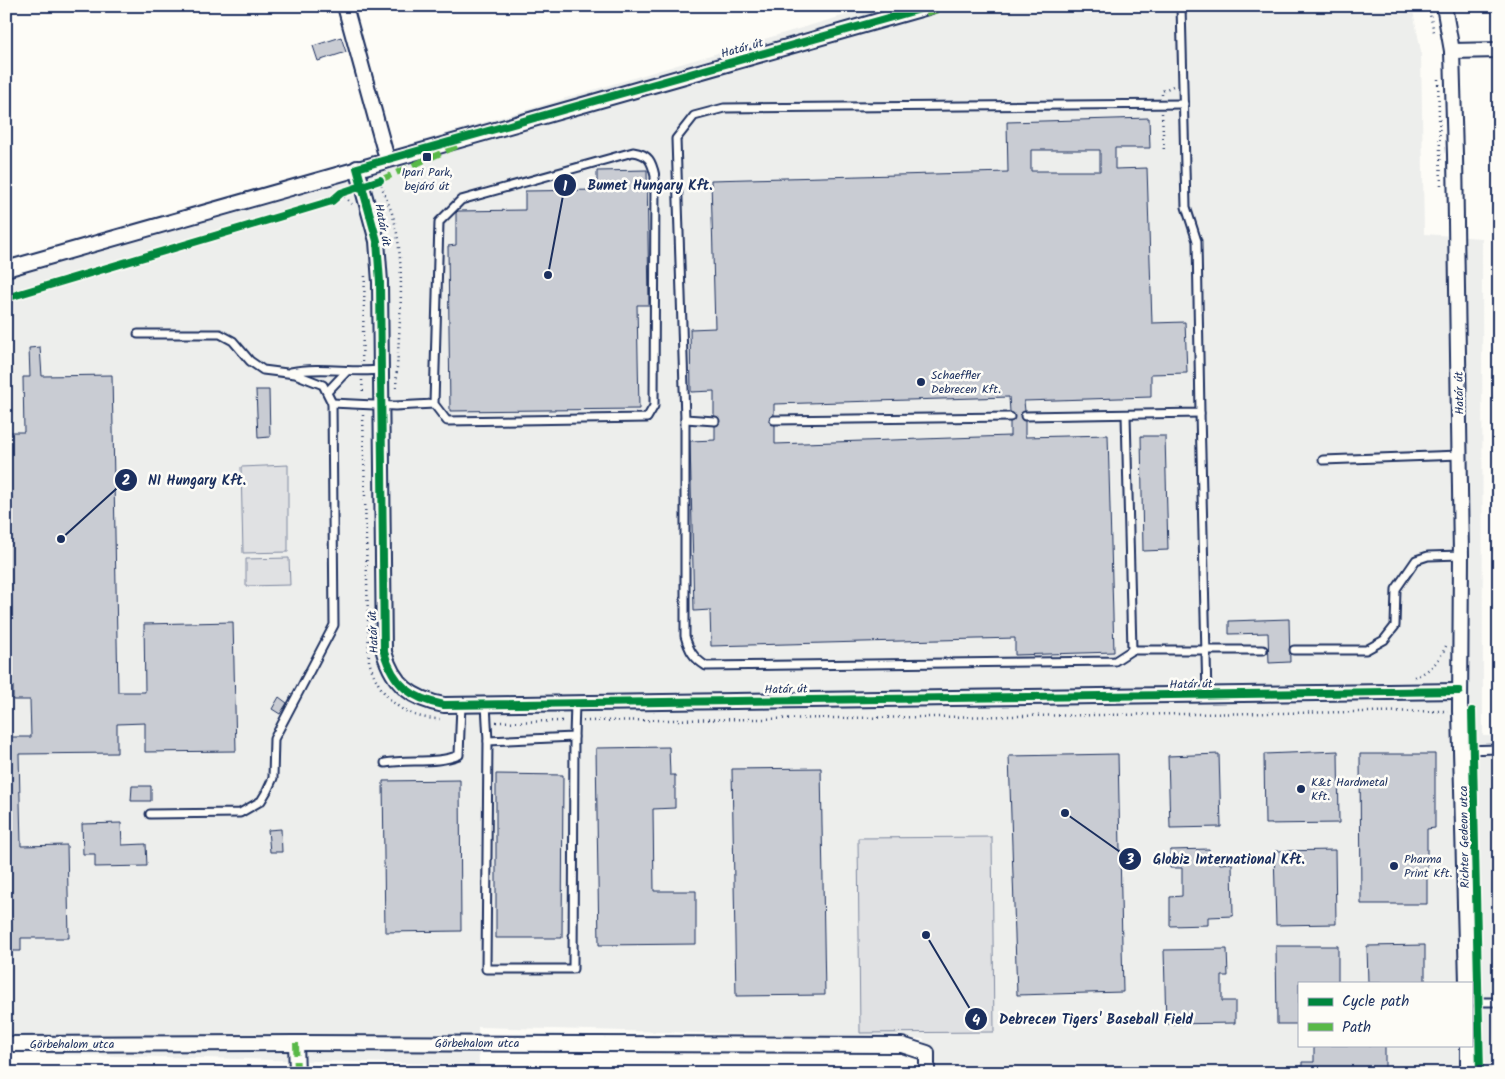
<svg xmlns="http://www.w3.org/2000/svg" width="1505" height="1079" font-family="Kalam,sans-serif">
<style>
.built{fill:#edeeec;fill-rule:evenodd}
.green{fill:#e0e1e3;stroke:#7e88a0}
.building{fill:#c9ccd3;stroke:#1b2f5e;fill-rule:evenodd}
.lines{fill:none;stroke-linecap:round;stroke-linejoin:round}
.lane-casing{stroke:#1b2f5e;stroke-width:11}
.street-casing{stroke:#1b2f5e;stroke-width:18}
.path{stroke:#1b2f5e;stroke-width:2.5;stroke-dasharray:1 4;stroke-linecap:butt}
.lane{stroke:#fdfcf7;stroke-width:7}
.street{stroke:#fdfcf7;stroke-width:14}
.quiet{stroke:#58b947;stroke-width:6;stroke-dasharray:12 6;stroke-linecap:butt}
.cycleway-casing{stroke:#fdfcf7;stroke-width:11}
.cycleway{stroke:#00873e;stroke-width:8}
.poi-dot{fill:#1b2f5e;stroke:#fdfcf7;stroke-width:2}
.labels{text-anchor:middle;stroke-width:5;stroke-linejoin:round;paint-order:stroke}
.street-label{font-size:12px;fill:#1b2f5e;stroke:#fdfcf7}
.poi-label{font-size:12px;fill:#1b2f5e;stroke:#fdfcf7;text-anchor:start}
.leader{fill:none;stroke:#1b2f5e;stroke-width:2}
.callout-dot{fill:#1b2f5e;stroke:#fdfcf7;stroke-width:2}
.mark-label{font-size:15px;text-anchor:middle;font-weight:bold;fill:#fff}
.callout-label{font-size:14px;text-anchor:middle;font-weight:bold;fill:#1b2f5e;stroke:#fdfcf7;stroke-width:5;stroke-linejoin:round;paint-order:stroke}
</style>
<rect width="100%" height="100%" fill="#fdfcf7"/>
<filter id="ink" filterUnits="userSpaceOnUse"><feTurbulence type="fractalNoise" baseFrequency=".02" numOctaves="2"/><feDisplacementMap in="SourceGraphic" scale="10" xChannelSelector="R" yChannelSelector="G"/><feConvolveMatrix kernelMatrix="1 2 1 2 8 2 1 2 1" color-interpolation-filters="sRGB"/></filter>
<g filter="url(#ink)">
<path class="built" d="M 876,6 L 1412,6 L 1421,51 L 1424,234 L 1482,238 L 1483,736 L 1499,736 L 1499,1073 L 923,1073 L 924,1039 L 478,1027 L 479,1065 L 6,1053 L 6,264 ZM 1299,983 L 1471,983 L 1471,1045 L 1299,1045 Z"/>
<g class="green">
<polygon points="288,465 288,552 243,553 241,467"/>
<polygon points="289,558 290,585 246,586 246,559"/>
<polygon points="992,837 994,1032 860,1033 858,838"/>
</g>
<g class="building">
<polygon points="341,37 346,52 318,61 313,46"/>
<path d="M 1149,118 L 1150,148 L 1115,148 L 1115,169 L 1147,168 L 1152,323 L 1185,322 L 1187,373 L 1151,374 L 1151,397 L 1024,401 L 1025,411 L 1020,416 L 1025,421 L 1025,437 L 1108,435 L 1114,652 L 1015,655 L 1015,638 L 711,646 L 710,610 L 694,611 L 690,441 L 715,440 L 715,426 L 720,421 L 714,416 L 714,391 L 691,392 L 690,329 L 715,328 L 711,180 L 1008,172 L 1007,122 ZM 1031,150 L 1100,150 L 1100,171 L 1031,171 ZM 1009,397 L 1010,412 L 1015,416 L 1010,422 L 1010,436 L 775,444 L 775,425 L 769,421 L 770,417 L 774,415 L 774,404 Z"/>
<polygon points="647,170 649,305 637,305 639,409 450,411 448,246 456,245 456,213 458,211 525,210 525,191 597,190 597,171"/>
<polygon points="40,347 42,376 112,375 118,692 145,692 144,624 233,622 236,751 145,752 145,723 117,724 117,753 19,754 21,846 67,845 69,938 21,938 21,951 6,951 6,737 31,737 30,700 13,700 13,686 6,686 6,432 24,432 23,377 30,377 29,348"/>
<polygon points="256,390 269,390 270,437 258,438"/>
<polygon points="1141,436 1165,436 1168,550 1143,551"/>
<polygon points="1289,619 1290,662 1269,663 1268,633 1229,634 1229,621"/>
<polygon points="279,697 287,703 280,714 272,709"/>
<polygon points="669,747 670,775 675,775 675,808 653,809 654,891 696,891 696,944 599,945 596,748"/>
<polygon points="1338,751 1339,823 1265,824 1264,754"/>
<polygon points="1118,754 1123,992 1017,995 1009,756"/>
<polygon points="1219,754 1221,827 1170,828 1168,756"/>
<polygon points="1360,754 1435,754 1435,828 1427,829 1427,904 1361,904"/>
<polygon points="821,768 825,995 736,996 732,769"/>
<polygon points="496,774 563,775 562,938 496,938"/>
<polygon points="460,780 461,931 385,932 383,781"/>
<polygon points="132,786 151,786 151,801 131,801"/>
<polygon points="121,823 122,845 146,844 147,866 95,867 95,854 83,854 82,824"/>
<polygon points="281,829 282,852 270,852 268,830"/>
<polygon points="1209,849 1210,857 1219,856 1220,864 1232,863 1233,916 1208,917 1208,925 1170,926 1170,897 1182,896 1182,868 1170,868 1170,850"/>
<polygon points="1335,850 1336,924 1276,925 1274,851"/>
<polygon points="1425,945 1425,983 1368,983 1367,946"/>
<polygon points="1276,946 1338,946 1338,983 1299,983 1299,1024 1277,1024"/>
<polygon points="1227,949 1228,976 1222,976 1222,1001 1235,1001 1235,1023 1166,1024 1164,950"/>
<polygon points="1314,1045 1385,1045 1385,1073 1302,1073 1302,1062 1314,1062"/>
</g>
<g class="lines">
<g class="lane-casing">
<g id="lane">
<polyline points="138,334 220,334 233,341 250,361 263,370 295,374 323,385 332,403 334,625 274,739 273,778 267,791 261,801 240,813 150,814"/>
<path d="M 291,372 C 320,366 350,373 380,370"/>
<polyline points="328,391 346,372"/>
<path d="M 332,403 L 395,406 L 434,404 L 439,222 L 461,200 L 633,152 C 649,154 652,162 655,176 L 654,406 L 647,418 L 447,421 L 434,404"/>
<polyline points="1200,413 1207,695"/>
<polyline points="1126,415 1132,650"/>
<polyline points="1025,416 1200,413 1197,241 1186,207 1181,6"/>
<path d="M 685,419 L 685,636 C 689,650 693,658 706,666 L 1115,661 L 1132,650 L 1263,650"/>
<polyline points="774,420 1010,417"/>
<polyline points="715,421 685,419 676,139 694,116 724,108 1184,104"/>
<polyline points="1323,460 1460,455"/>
<polyline points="1294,650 1366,650 1384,640 1395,626 1396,589 1416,560 1428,556 1461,555"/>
<polyline points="486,704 488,741 574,737 575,703"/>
<polyline points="488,741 486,969 573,969 574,737"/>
<polyline points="1462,750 1499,749"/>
<path d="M 385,763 C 408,759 438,764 459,755 L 461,705"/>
<polyline points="1471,1002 1499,1002"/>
</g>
</g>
<g class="street-casing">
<g id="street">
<polyline points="345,6 387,159"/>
<polyline points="1444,6 1452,51 1455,155 1461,555 1460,711 1467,983"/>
<polyline points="1452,51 1499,50"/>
<path d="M 357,168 L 377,241 L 380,282 L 384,652 C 393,685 412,699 444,705 L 1459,691"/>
<polyline points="6,269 931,6"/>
<polyline points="296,1043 297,1073"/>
<polyline points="6,1044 296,1043 902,1045 927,1053 927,1073"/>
<polyline points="1468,1045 1468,1073"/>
</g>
</g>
<g class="path">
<polyline points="1428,6 1434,32"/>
<polyline points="1438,79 1441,186"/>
<polyline points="1162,95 1162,91 1173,86"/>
<polyline points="1162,113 1164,152"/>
<path d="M 380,180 C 384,196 393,211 396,228 C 406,280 398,336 396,389"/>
<polyline points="341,193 352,204"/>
<polyline points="362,362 365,275"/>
<polyline points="362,380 363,394"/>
<path d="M 363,415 L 369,661 C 379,696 402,719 440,719"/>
<path d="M 1414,677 C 1430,672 1439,661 1446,646"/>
<polyline points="583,721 1448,711"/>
<polyline points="496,722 565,721"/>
</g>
<use href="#lane" class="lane"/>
<use href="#street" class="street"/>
<g class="quiet">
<polyline points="926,13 953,6"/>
<polyline points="380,180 457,146"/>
<polyline points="296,1043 297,1073"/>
</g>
<g class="cycleway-casing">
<g id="cycleway">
<path d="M 931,6 L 357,168 L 377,241 L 380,282 L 384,652 C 393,685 412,699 444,705 L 1459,691"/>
<polyline points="6,298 332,201 341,193 380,180"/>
<polyline points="1472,711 1480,1073"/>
</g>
</g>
<use href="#cycleway" class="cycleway"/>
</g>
</g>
<g class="poi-dot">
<rect x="422" y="152" width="10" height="10" rx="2.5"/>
<circle cx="921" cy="382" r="5"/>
<circle cx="1301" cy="789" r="5"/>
<circle cx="1394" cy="866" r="5"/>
</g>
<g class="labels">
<g class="street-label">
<text transform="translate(742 48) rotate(-16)" y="4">Határ út</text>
<text transform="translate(383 225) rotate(79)" y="4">Határ út</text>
<text transform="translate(1459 393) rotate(-91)" y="4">Határ út</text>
<text transform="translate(373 632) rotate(-93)" y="4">Határ út</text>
<text transform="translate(1191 684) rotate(-1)" y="4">Határ út</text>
<text transform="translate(786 689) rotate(-1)" y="4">Határ út</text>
<text transform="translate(1464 837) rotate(-91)" y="4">Richter Gedeon utca</text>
<text x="477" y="1047">Görbehalom utca</text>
<text x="72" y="1048">Görbehalom utca</text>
</g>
<g class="poi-label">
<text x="427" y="176" text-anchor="middle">Ipari Park,<tspan x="427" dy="14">bejáró út</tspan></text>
<text x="931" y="379">Schaeffler<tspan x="931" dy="14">Debrecen Kft.</tspan></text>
<text x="1311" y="786">K&amp;t Hardmetal<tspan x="1311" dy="14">Kft.</tspan></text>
<text x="1404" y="863">Pharma<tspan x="1404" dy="14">Print Kft.</tspan></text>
</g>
</g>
<path class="leader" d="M548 275L565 185M61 539L126 480M1065 813L1130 859M926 935L976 1019"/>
<g class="callout-dot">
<circle cx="548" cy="275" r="5"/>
<circle cx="61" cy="539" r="5"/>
<circle cx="1065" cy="813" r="5"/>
<circle cx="926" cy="935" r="5"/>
<circle cx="565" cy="185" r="12"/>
<circle cx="126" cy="480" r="12"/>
<circle cx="1130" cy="859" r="12"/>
<circle cx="976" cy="1019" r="12"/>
</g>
<g class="mark-label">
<text x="565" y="191">1</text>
<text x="126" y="485">2</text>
<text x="1130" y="864">3</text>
<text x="976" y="1025">4</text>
</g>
<g class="callout-label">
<text x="650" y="190">Bumet Hungary Kft.</text>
<text x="197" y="485">NI Hungary Kft.</text>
<text x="1229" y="864">Globiz International Kft.</text>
<text x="1096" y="1024">Debrecen Tigers' Baseball Field</text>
</g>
<rect width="1505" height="1079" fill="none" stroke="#fdfcf7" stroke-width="25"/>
<rect x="12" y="12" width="1480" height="1054" fill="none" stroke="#1b2f5e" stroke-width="2" filter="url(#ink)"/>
<rect x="1298" y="982" width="175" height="65" fill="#fdfcf7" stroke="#a3aaba"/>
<rect x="1308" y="998" width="25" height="8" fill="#00873e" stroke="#a3aaba"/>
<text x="1342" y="1006" font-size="15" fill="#1b2f5e">Cycle path</text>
<rect x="1308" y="1023" width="25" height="8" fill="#58b947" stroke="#a3aaba"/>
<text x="1342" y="1032" font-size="15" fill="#1b2f5e">Path</text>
</svg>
